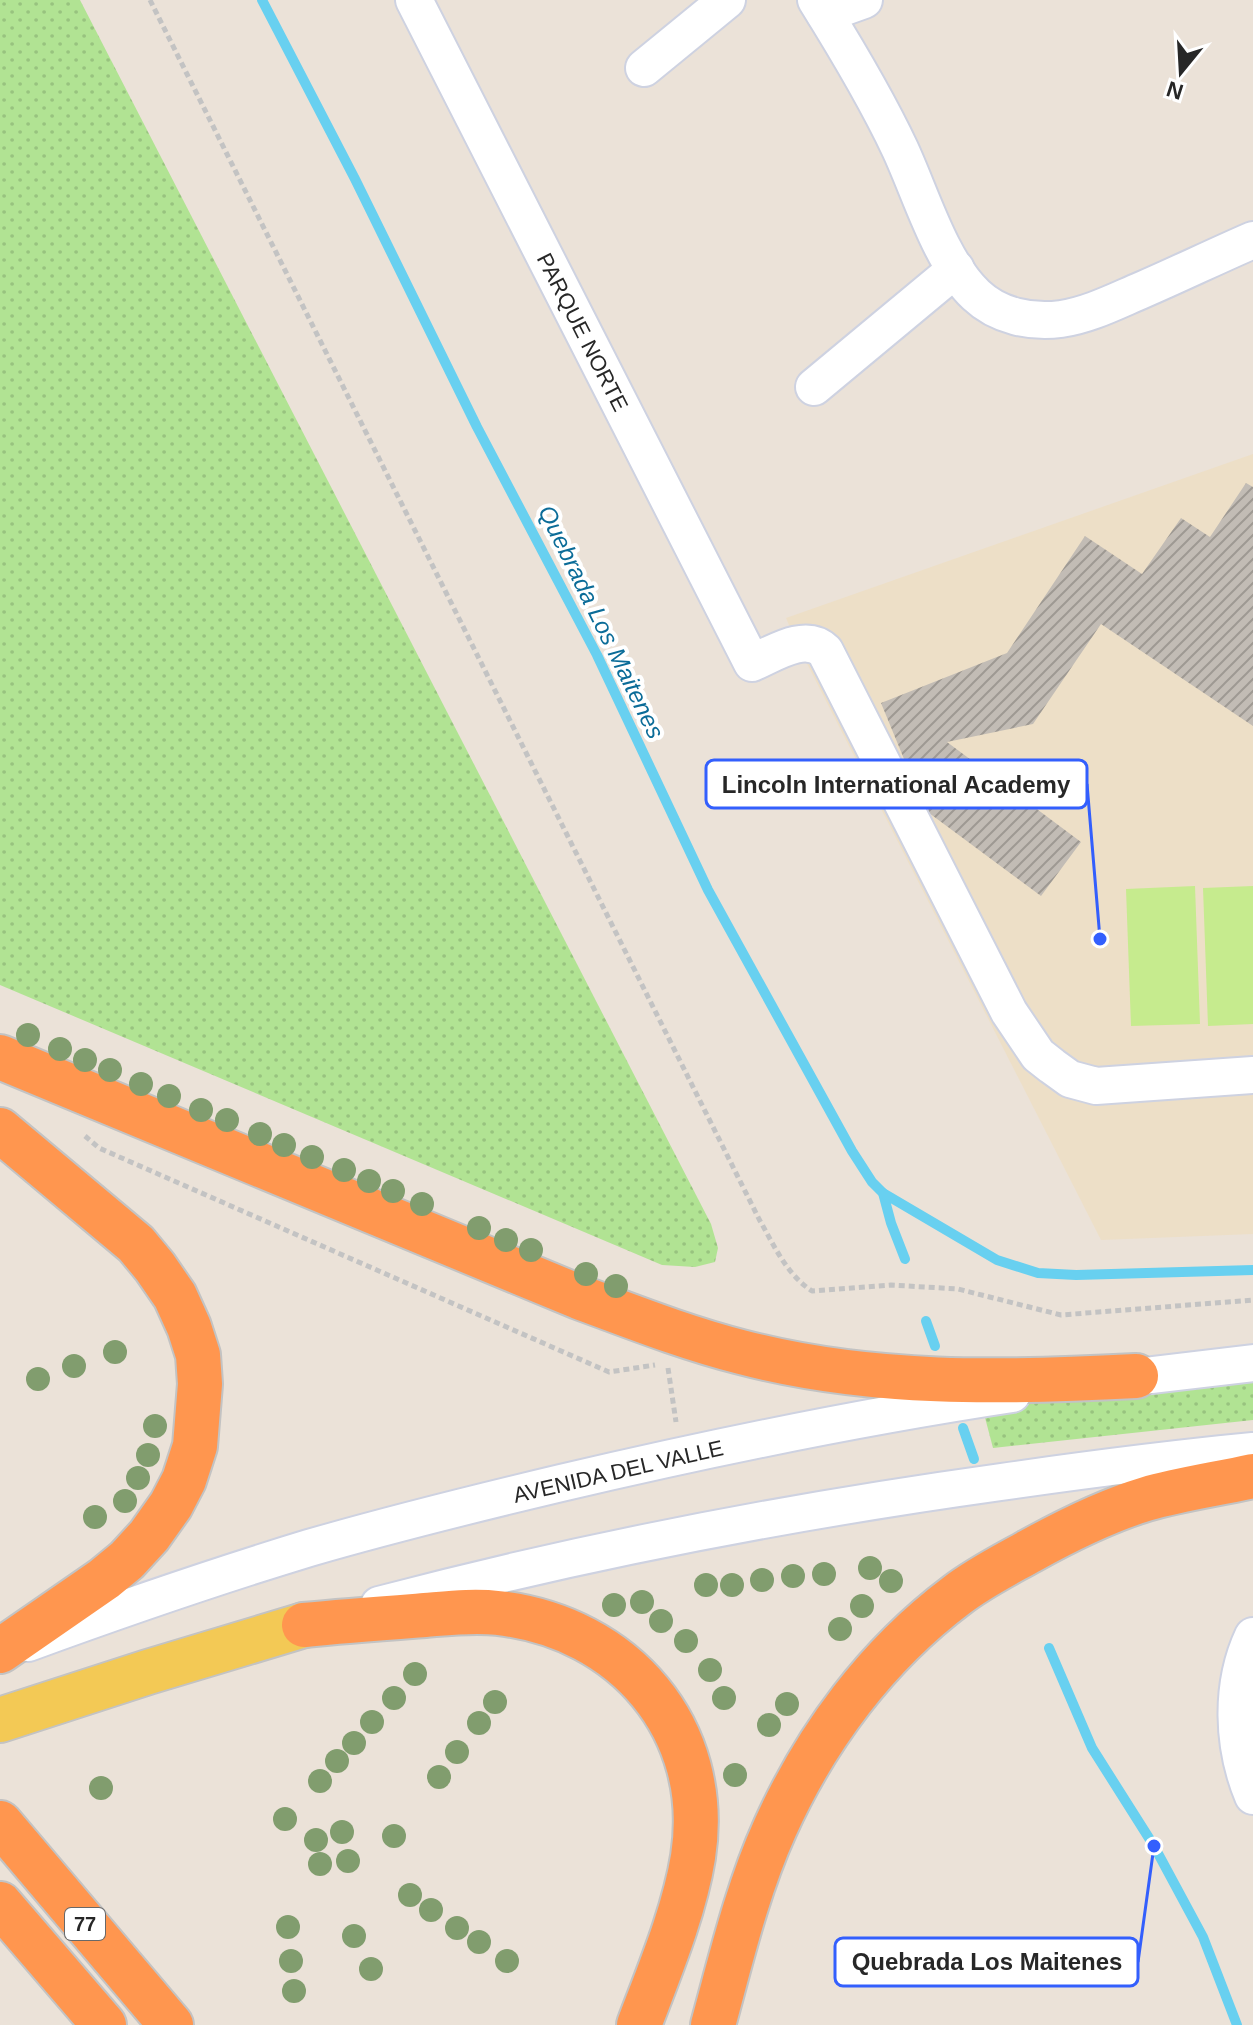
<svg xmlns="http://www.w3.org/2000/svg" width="1253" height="2025" font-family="Helvetica,sans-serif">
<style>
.education{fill:#eddfc7}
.grass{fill:url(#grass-dots)}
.pitch{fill:#c6eb8e}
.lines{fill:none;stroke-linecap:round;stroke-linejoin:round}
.stream{stroke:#68d0f0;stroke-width:10}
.building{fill:url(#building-hatch)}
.minor-casing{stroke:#ced2e1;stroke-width:40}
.major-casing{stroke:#c3c3c3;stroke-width:48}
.highway-casing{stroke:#c3c3c3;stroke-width:48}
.path{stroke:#c3c3c3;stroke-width:5;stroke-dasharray:6 4;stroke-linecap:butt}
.minor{stroke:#fff;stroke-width:36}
.major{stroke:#f3c955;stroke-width:44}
.highway{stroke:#ff964f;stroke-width:44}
.tree{fill:#819d6e}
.labels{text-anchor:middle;stroke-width:8;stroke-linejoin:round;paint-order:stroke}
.shield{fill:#fff;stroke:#686868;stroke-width:2}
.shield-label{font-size:20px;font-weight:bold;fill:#272727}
.street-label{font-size:22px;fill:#272727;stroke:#fff}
.water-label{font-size:24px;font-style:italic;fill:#0b6c98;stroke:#fff}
.leader{fill:none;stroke:#335ffd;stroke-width:3}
.callout-dot{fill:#335ffd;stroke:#fff;stroke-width:3}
.callout{fill:#fff;stroke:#335ffd;stroke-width:3}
.callout-label{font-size:24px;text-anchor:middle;font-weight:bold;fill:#272727}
</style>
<defs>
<pattern id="grass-dots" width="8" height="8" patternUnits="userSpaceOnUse" patternTransform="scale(2)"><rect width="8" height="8" fill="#b1e393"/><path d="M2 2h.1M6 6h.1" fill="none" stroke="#98c37f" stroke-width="1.8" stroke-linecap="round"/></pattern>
<pattern id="building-hatch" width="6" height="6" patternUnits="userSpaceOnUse" patternTransform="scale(2)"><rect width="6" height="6" fill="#c2bcb5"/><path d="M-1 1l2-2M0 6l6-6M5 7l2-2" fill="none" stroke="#9e9993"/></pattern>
</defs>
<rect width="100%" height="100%" fill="#ebe2d8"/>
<polygon class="education" points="1253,454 1253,1234 1101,1240 797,644 786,618"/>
<g class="grass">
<polygon points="0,0 80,0 711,1224 718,1248 715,1262 695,1267 662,1265 0,985"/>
<polygon points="1253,1372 1253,1420 993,1448 983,1410 1093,1391"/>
</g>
<g class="pitch">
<polygon points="1195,886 1200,1024 1131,1026 1126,889"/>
<polygon points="1253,886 1253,1024 1208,1026 1203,888"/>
</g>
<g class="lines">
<g class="stream">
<polyline points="262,0 355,179 477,427 597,655 708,890 852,1151 872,1182 883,1193 891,1223 905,1259"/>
<polyline points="883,1193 997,1260 1038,1273 1076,1275 1253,1270"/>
<polyline points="926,1321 935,1346"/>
<polyline points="963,1428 974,1459"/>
<polyline points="1049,1648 1092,1748 1154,1846 1203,1937 1237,2025"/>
</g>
</g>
<polygon class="building" points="1246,483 1253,487 1253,726 1101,624 1033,724 947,742 1081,842 1041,896 925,810 881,703 1007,653 1085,536 1142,574 1181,518 1210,537"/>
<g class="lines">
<g class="minor-casing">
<g id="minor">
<path d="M 414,0 L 752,663 C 773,654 805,632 825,651 L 1009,1012 L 1038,1055 L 1052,1066 L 1070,1079 L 1096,1086 L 1253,1075"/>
<path d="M 816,0 C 846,48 876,98 900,149 C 921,194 940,261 976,295 C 998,316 1031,323 1061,319 C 1089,315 1116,301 1142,290 C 1179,274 1216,256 1253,240"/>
<polyline points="825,14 864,0"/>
<polyline points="644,68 727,0"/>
<polyline points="814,387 956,269"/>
<polyline points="1110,1380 1253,1363"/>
<path d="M 379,1605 C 583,1551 792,1511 1001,1482 C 1085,1470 1169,1459 1253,1451"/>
<path d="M 1253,1636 C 1230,1685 1232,1746 1253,1796"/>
<path d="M 28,1643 C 121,1609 214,1577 309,1548 C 392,1524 477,1503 561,1483 C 710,1448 860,1417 1012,1394"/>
</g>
</g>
<g class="major-casing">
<polyline id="major" points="0,1720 148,1672 304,1625"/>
</g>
<g class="highway-casing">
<g id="highway">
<path d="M 0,1057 L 579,1297 C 633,1317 686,1338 741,1352 C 870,1386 1004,1383 1136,1376"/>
<polyline points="0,1130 136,1244 155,1267 175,1296 189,1327 198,1355 200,1384 195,1446 184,1480 171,1505 149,1536 127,1560 104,1579 0,1651"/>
<path d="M 304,1625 C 344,1621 385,1618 425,1615 C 449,1613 474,1610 498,1613 C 624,1627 713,1729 693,1857 C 684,1913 659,1972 639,2025"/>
<polyline points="0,1823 171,2025"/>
<polyline points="0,1904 104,2025"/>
<path d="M 713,2025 C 731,1959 747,1890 775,1828 C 816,1737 877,1655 957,1595 C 979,1578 1005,1565 1030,1551 C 1066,1531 1106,1511 1146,1499 C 1181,1489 1217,1484 1253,1476"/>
</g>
</g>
<g class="path">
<path d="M 150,0 L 759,1219 C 774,1245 786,1274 812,1291 L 891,1285 L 958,1289 L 1061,1315 L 1253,1300"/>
<polyline points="85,1136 99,1148 609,1372 655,1365"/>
<polyline points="668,1368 676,1422"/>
</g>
<use href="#minor" class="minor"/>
<use href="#major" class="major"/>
<use href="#highway" class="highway"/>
</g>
<g class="tree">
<circle cx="28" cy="1035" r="12"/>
<circle cx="60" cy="1049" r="12"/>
<circle cx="85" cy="1060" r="12"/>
<circle cx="110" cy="1070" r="12"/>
<circle cx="141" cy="1084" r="12"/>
<circle cx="169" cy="1096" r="12"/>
<circle cx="201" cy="1110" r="12"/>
<circle cx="227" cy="1120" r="12"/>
<circle cx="260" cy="1134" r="12"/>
<circle cx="284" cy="1145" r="12"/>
<circle cx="312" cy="1157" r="12"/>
<circle cx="344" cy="1170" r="12"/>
<circle cx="369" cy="1181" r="12"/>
<circle cx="393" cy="1191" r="12"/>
<circle cx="422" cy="1204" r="12"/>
<circle cx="479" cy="1228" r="12"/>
<circle cx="506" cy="1240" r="12"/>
<circle cx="531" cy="1250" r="12"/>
<circle cx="586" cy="1274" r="12"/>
<circle cx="616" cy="1286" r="12"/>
<circle cx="115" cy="1352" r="12"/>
<circle cx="74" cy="1366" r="12"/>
<circle cx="38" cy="1379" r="12"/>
<circle cx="155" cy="1426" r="12"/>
<circle cx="148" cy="1455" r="12"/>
<circle cx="138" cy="1478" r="12"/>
<circle cx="125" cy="1501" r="12"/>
<circle cx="95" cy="1517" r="12"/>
<circle cx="870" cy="1568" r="12"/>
<circle cx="824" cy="1574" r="12"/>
<circle cx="793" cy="1576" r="12"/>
<circle cx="762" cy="1580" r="12"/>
<circle cx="891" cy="1581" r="12"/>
<circle cx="706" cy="1585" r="12"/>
<circle cx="732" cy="1585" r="12"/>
<circle cx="642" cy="1602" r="12"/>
<circle cx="614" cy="1605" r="12"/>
<circle cx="862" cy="1606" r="12"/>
<circle cx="661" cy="1621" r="12"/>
<circle cx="840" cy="1629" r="12"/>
<circle cx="686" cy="1641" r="12"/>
<circle cx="710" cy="1670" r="12"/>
<circle cx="415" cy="1674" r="12"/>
<circle cx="394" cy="1698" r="12"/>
<circle cx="724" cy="1698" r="12"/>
<circle cx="495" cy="1702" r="12"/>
<circle cx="787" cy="1704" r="12"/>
<circle cx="372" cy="1722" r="12"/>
<circle cx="479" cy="1723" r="12"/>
<circle cx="769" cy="1725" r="12"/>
<circle cx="354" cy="1743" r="12"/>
<circle cx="457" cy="1752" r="12"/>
<circle cx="337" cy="1761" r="12"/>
<circle cx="735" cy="1775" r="12"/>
<circle cx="439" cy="1777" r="12"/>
<circle cx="320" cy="1781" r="12"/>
<circle cx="101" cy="1788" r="12"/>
<circle cx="285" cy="1819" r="12"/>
<circle cx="342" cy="1832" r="12"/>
<circle cx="394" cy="1836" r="12"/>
<circle cx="316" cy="1840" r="12"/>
<circle cx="348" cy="1861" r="12"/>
<circle cx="320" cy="1864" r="12"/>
<circle cx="410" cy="1895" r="12"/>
<circle cx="431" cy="1910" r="12"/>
<circle cx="288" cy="1927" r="12"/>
<circle cx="457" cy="1928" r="12"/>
<circle cx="354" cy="1936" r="12"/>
<circle cx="479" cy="1942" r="12"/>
<circle cx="291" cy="1961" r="12"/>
<circle cx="507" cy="1961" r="12"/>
<circle cx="371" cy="1969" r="12"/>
<circle cx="294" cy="1991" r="12"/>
</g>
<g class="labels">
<rect class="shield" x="65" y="1908" width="40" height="32" rx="6"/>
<g class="shield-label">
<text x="85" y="1931">77</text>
</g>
<g class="street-label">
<text transform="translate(583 332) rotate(63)" y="8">PARQUE NORTE</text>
<text transform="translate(618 1471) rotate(-13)" y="8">AVENIDA DEL VALLE</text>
</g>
<g class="water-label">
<text transform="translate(601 622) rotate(64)" y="8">Quebrada Los Maitenes</text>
</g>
</g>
<path class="leader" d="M1100 939L1087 784M1154 1846L1138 1962"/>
<g class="callout-dot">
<circle cx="1100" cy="939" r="8"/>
<circle cx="1154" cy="1846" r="8"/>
</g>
<g class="callout">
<rect x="706" y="760" width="381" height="48" rx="8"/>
<rect x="835" y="1938" width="303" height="48" rx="8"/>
</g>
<g class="callout-label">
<text x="896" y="793">Lincoln International Academy</text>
<text x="987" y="1970">Quebrada Los Maitenes</text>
</g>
<g transform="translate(1181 72) rotate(198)" stroke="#ffffff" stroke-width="6" paint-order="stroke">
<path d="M0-6L14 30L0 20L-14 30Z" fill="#272727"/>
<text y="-12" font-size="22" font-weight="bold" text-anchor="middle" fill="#272727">N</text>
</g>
</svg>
